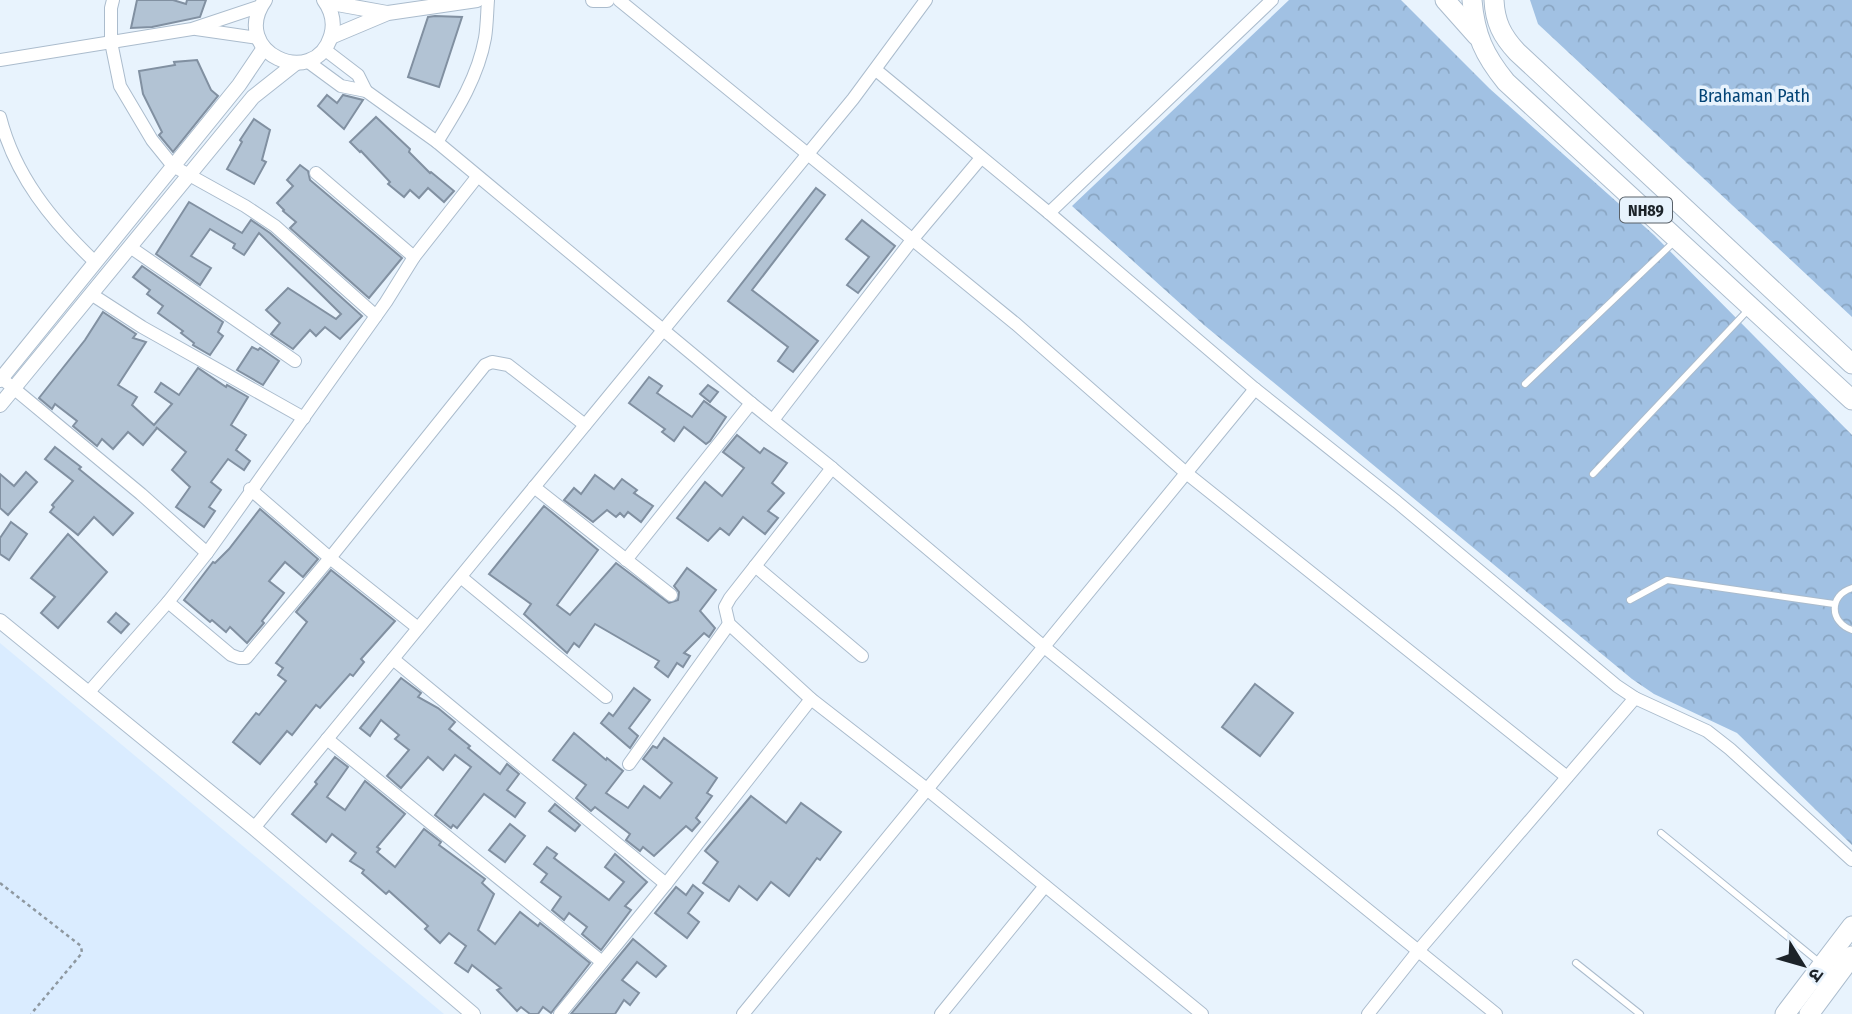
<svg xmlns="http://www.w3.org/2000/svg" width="1852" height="1014" font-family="'Fira Sans Condensed','Noto Sans Devanagari',sans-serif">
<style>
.built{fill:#daecff}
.park{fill:url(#park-crowns)}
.building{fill:#b2c3d4;stroke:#8190a1;stroke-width:2}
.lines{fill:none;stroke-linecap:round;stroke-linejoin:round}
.service-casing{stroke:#abbccd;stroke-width:8}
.minor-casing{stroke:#abbccd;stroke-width:14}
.tertiary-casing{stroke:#abbccd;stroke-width:16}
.primary-casing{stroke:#abbccd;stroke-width:21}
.path{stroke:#8e98a0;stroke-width:2.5;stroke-dasharray:3.5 3.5;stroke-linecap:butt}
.service{stroke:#fff;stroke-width:6}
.minor{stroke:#fff;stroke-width:12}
.tertiary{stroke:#fff;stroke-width:14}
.primary{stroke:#fff;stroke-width:19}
.labels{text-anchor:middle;stroke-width:7;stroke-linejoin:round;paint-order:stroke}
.shield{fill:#e8f3fd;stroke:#596169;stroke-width:2}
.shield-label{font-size:16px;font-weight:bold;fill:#1c2329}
.park-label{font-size:18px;fill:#034476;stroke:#e8f3fd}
</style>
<defs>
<pattern id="park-crowns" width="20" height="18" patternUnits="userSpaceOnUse" patternTransform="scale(1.75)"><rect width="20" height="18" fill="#a1c1e3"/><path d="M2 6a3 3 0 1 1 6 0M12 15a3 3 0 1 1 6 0" fill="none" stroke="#8aa6c3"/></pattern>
</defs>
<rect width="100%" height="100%" fill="#e8f3fd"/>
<polygon class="built" points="0,643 18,658 444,1014 0,1014"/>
<g class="park">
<polygon points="1289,0 1401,0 1490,89 1654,235 1852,435 1852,845 1737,733 1654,694 1632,679 1204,325 1072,206"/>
<polygon points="1530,0 1852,0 1852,317 1538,24"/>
</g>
<g class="building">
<polygon points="137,0 173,0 186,4 187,0 206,0 200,17 152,27 131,28"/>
<polygon points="435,16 462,17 439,87 408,77 428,17"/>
<polygon points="197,60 211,90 218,96 173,152 159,135 162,132 143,94 139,71 175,65 174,62"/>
<polygon points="327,95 337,103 343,95 363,100 344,129 318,106"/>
<polygon points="376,117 410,149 409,152 430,173 431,172 454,191 444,202 428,188 419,198 410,190 404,197 388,184 390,182 361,151 360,152 350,142"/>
<polygon points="254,119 270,130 262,160 266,162 254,184 227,169 242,142 240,140"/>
<polygon points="300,165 308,171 310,180 402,258 369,298 290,228 296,222 283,211 284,210 277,203 293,186 287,180"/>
<polygon points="816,188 825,195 752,290 818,341 793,372 778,361 788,347 728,301"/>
<polygon points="189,202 242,233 251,220 270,233 362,316 340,339 325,327 316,336 310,330 293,349 271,334 280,323 266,310 288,288 336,319 341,314 259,233 244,255 233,248 235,244 210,229 191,256 211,268 200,285 156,254"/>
<polygon points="862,220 895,246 858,293 847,285 869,257 846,239"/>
<polygon points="142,266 223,322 218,332 223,336 210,355 193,345 194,343 181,333 183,331 158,313 163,306 147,294 150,290 133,277"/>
<polygon points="103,312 136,334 133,338 146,342 118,385 137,397 132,405 154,425 172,404 155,392 161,383 179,395 198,368 226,387 227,385 248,397 231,425 246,435 236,450 250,461 244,470 228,459 211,482 221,490 209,507 215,511 204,527 176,507 190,487 172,470 186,452 156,427 157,428 143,445 128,432 113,449 102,439 97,446 73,426 77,421 55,404 52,409 39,398 85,340"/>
<polygon points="252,347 258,350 260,348 279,361 263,385 237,370"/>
<polygon points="649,377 662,386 657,393 692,417 704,401 726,417 710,441 706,444 684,427 674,441 662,432 665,429 629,403"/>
<polygon points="708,385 718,392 710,402 700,394"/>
<polygon points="737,435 760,453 764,448 787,463 772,483 784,493 768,511 778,518 765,534 743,517 729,535 720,528 708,541 677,518 705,482 722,496 744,468 723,452"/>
<polygon points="55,447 81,467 79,469 133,513 113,535 94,517 78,535 50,512 54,507 52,505 73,481 45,459"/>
<polygon points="26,472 37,482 8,515 0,508 0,474 14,486"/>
<polygon points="595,475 614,489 622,479 637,490 634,493 653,506 641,522 628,512 624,517 620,513 616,517 607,510 593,522 564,500 574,488 581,494"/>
<polygon points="544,506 598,550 557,605 570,615 616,563 669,603 678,600 679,592 674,586 687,568 716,590 700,611 715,628 709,637 704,633 684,653 690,656 683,667 677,663 668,677 655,667 659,661 595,624 579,647 574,643 567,653 524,614 531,604 489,574"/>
<polygon points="260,509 318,559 303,577 285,562 269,581 284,593 262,621 264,623 247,643 230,627 226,632 212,620 210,622 184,600 213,562 215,563 229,549"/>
<polygon points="11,522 27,534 9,560 0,554 0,538"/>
<polygon points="68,534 107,572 58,628 41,613 55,597 31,578"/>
<polygon points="331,570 395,621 361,659 364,662 353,676 350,674 320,708 316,705 292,735 287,731 260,764 233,742 256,713 259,715 286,681 278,675 283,668 276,663 307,622 296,612"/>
<polygon points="116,613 129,624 121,633 108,622"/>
<polygon points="401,678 421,693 418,697 438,708 455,722 449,729 470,746 468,748 500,774 507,764 519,774 507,790 525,803 515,817 484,794 457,828 453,825 451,828 435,815 471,767 455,755 443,770 428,757 401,788 387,776 409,750 395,739 399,735 381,720 370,736 360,728"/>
<polygon points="1255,684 1293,713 1260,756 1222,727"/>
<polygon points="634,688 650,700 629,728 638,736 630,748 601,723 609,713 613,716"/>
<polygon points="574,733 606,760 607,758 623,771 606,793 628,808 644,786 660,798 672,783 643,759 653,746 657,748 664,738 717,778 707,793 712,796 696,818 700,822 692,831 686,826 654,856 643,847 640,851 626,840 630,834 595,807 591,811 576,798 586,785 553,760"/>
<polygon points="335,757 348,767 327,797 345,810 365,781 405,814 377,847 380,849 377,852 395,867 424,829 441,842 439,845 485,879 482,883 494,894 478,930 495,944 520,912 538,926 540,923 590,963 551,1013 543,1007 538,1014 530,1014 521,1007 517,1011 497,990 501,988 472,965 468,972 455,963 466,946 449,933 440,943 425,929 428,926 389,891 386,894 362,873 364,870 350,861 356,853 332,834 326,842 292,814 317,784 315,782"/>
<polygon points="751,796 786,823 801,803 841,832 820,860 817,858 789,896 771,882 757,900 739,886 729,901 703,883 718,862 705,851"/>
<polygon points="555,804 580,825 575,831 549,811"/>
<polygon points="510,824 525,836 505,862 489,850"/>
<polygon points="547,847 557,854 554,858 609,900 624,882 605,867 615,854 647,882 625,906 631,910 601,950 582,934 587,927 569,913 564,920 552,910 561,897 541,882 547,874 534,864"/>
<polygon points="693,885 703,893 688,913 699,922 687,938 655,913 676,887 686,895"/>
<polygon points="633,939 666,966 656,977 637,962 622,980 639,993 630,1005 624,1000 615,1014 571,1014"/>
</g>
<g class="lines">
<g class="service-casing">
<g id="service">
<polyline points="1525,384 1676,240"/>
<polyline points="1593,474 1749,309"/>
<path d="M 1852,588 C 1829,595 1829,622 1852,630"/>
<polyline points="1630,600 1667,580 1834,604"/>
<polyline points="1661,833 1819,962"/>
<polyline points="1576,963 1640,1014"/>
</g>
</g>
<g class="minor-casing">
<g id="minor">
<polyline points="113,0 111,8 111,42 120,86 152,140 173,166 245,206 275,226 376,316"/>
<polyline points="619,0 1016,324 1185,472 1567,777"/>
<polyline points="196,29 258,38"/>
<polyline points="324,49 358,75 366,91"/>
<polyline points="0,60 192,29 261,6"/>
<polyline points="307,61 341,86 366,91 437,142 751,403 832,468 1043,646 1496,1014"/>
<polyline points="876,70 1049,213 1255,389 1397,502 1617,686 1635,698 1707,731 1730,749 1852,860"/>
<path d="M 0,117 C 15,176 52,221 95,262"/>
<path d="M 437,142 C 457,110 478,77 485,38 C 487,26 487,13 488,0"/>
<polyline points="316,173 414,257"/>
<polyline points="1049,213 1272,0"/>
<polyline points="130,247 295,361"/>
<polyline points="91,294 142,327 304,418"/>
<polyline points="0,377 141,494 207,553"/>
<polyline points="773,420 912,240 981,158"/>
<polyline points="832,468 730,598 725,607 729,624 811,699 928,790 1202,1014"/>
<polyline points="534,487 671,595"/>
<polyline points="250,489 330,558 418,628"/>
<polyline points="626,560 751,403"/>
<polyline points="755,566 862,656"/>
<polyline points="462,578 606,697"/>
<polyline points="168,602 231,655 239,658 246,658 330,558 485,365 492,362 508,365 585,425"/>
<polyline points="393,659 666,884"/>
<polyline points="88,693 168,602 207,553 386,302 414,257 477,177"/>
<polyline points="327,739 602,962"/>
<polyline points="629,764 729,624"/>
<polyline points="254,828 853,99 926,0"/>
<polyline points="560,1014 666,884 811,699"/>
<polyline points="743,1014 1255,389"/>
<polyline points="941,1014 1045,886"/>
<polyline points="1368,1014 1418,951 1635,698"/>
</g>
</g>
<g class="tertiary-casing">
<g id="tertiary">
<path d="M 265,0 C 228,52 314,91 331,36 C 335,23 332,11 324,0"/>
<polyline points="593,0 607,0"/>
<polyline points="326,2 387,13"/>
<polyline points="331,37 388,13 477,0"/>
<polyline points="0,380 239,85 264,48"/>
<polyline points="0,405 253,97 296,63"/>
<polyline points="0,621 254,828 473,1014"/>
</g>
</g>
<g class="primary-casing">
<g id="primary">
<polyline points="1445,0 1477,36"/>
<path d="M 1472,0 C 1475,35 1484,55 1506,82 L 1852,400"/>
<path d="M 1494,0 C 1495,22 1502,36 1517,52 L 1852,364"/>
<polyline points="1785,1014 1852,926"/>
<polyline points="1809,1014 1852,956"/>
</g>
</g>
<polyline class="path" points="0,883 81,946 82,953 31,1014"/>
<use href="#service" class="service"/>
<use href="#minor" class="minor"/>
<use href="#tertiary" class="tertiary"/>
<use href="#primary" class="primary"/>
</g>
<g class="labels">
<rect class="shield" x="1620" y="197.5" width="52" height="25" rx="5"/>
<g class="shield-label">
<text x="1646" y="216">NH89</text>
</g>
<g class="park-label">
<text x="1754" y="102">Brahaman Path</text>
</g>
</g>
<g transform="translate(1803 965) rotate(127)" stroke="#e8f3fd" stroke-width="5" paint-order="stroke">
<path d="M0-5L12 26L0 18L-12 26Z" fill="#1c2329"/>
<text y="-10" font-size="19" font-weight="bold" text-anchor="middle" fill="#1c2329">उ</text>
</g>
</svg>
